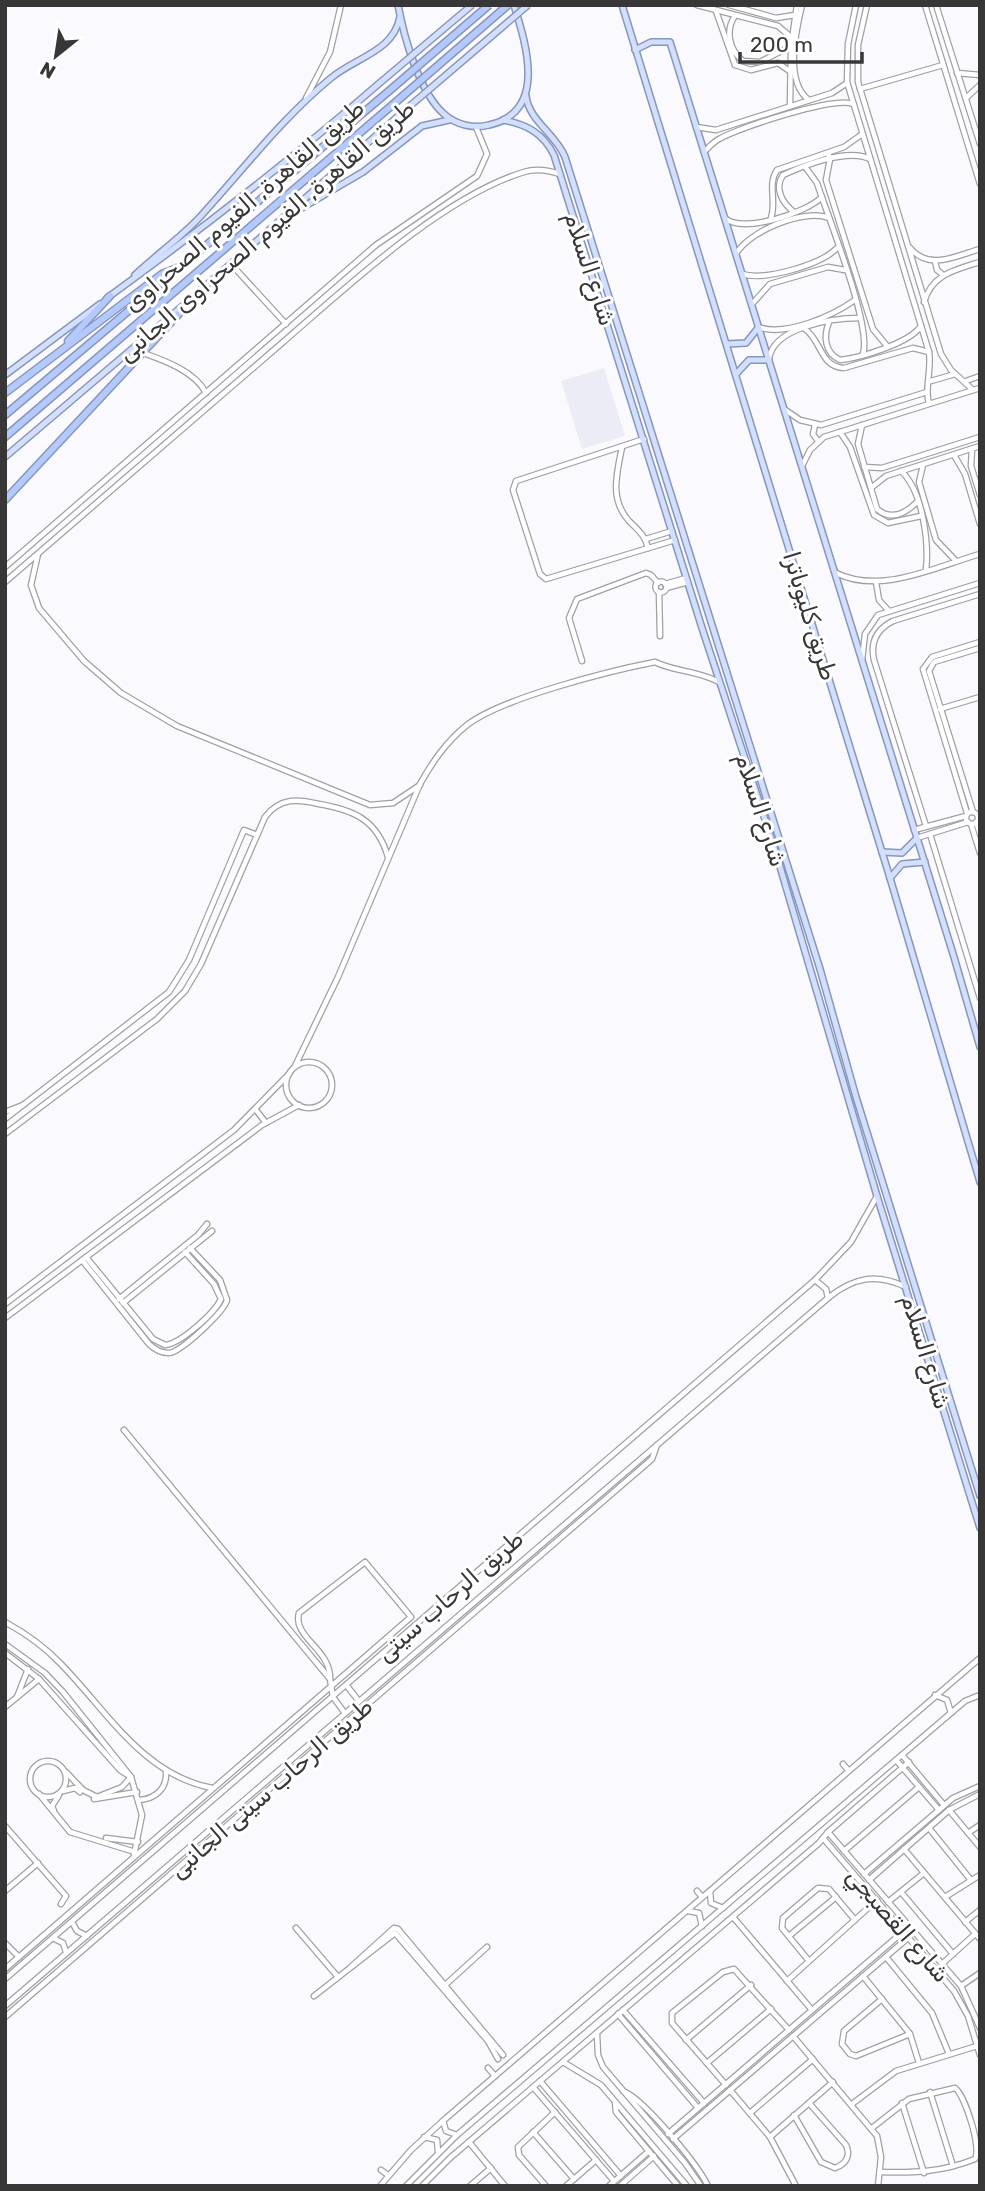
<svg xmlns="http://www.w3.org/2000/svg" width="985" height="2191" font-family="Rubik,Cairo,sans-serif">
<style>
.built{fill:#ececf7}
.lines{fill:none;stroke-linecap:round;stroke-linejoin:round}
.minor-casing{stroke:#a0a0a4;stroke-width:7}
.major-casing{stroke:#8896b8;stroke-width:8}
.highway-casing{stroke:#8896b8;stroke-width:9}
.minor{stroke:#fff;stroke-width:4.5}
.major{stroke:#d2dffe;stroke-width:5}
.highway{stroke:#b4c9fd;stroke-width:6}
.major-bridge-casing{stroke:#8896b8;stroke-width:8;stroke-linecap:butt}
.highway-bridge-casing{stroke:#8896b8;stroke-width:9;stroke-linecap:butt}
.major-bridge{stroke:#d2dffe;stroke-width:5}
.highway-bridge{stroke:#b4c9fd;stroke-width:6}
.labels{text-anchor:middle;stroke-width:6;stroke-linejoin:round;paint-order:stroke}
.street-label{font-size:24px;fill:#373738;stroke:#fff}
</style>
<rect width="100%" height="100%" fill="#faf9fd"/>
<polygon class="built" points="604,368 625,436 582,449 561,381"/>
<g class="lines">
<g class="minor-casing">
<g id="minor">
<polyline points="697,5 778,26 792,38"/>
<polyline points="729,5 776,18 795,15"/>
<path d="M 802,5 C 796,30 784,82 809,100"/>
<path d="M 856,5 L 848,44 L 847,82 L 929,352 C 932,370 924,389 929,403"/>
<polyline points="867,5 858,45 858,82 941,354 951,370 973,390"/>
<polyline points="925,5 980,184"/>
<polyline points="936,5 980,144"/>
<polyline points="716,11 735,65 751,70 778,63 791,72"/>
<path d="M 735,16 C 725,30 729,50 743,61 L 760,62 L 791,46"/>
<polyline points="957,73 980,75"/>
<polyline points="860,89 943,65"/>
<polyline points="306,98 330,52 341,5"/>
<polyline points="966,98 980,85"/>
<polyline points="790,105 791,46 797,5"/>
<polyline points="696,127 716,130 832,93 847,83"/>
<path d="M 704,152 C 709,147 714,141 721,138 C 741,127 835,96 853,104"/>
<polyline points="828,153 830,159 826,180 873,329 887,346"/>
<path d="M 806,168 L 817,183 C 828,217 872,326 863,354"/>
<path d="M 794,212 C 782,203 774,188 783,175 C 805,165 848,148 870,159"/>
<path d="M 771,218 C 777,201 767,185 777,170 L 844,147 L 861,135"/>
<path d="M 726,219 C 745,233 806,213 822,197"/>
<path d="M 910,248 C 929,271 956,256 980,249"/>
<path d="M 736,254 C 749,231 804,208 829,218"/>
<polyline points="935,261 937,270 942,274"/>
<polyline points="231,264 286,324"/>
<path d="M 742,274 C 764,281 821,265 837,248"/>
<path d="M 924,302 C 932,274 955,270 980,262"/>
<polyline points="752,304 770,284 828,267 845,270"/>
<path d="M 829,322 C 823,337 825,353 840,360 C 860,358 910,343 921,326"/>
<path d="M 758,327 C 786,337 832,316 855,300"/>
<path d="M 805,329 C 822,341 820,367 844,368 L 913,348 L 929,352"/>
<path d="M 143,353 C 163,360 195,371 206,393"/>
<path d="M 769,359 C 773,327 833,318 860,318"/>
<polyline points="931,381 955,374"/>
<polyline points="966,381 980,376"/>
<polyline points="784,409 800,420 821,425 927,392"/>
<polyline points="815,425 813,434 818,441"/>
<path d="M 862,425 L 858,444 L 877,509 C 891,521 905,514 917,502"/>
<polyline points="840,432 850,447 874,515 888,523 921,516"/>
<polyline points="644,439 516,481 513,490 540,574 546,579 675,540"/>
<path d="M 622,447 C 617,473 609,499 629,521 C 638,530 645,535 648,548"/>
<polyline points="972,449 971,466 980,495"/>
<polyline points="954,455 965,474 980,524"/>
<polyline points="923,465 919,482 936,540 955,560"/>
<polyline points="802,466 810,450 824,437 980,388"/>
<polyline points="864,467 882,468 980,437"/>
<path d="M 901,471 C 923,491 929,543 926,570"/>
<polyline points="871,488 886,476 980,446"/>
<polyline points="646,539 672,531"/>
<polyline points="38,554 31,585 39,608 84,661 121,693 177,726 370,805 393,803 420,785"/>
<polyline points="5,567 376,245 477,176 487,154 476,127"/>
<path d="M 836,573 C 881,595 935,567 980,554"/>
<circle cx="661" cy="587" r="5.5"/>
<path d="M 5,582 C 98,502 190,422 282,343 C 347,287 442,197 524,172 C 536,168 548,170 560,174"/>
<polyline points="876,582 879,600 888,610"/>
<polyline points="665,584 686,578"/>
<polyline points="666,588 688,582"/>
<polyline points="659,592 660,636"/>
<polyline points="862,660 865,634 878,615 980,583"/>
<polyline points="582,661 569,618 577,599 646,573 651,575 658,583"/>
<polyline points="940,709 980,697"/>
<polyline points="973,812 929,671 934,662 980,648"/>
<circle cx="972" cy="818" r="6"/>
<polyline points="967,813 923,669 932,657 980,642"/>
<polyline points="976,822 980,834"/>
<polyline points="971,824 980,853"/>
<path d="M 926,826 L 874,660 C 870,642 877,629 893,621 L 980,594"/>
<polyline points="914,830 966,816"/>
<polyline points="930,834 980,998"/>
<polyline points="917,838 968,822"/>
<circle cx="309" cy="1085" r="23"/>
<path d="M 295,1066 L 338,977 L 420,784 C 433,761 446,742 467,725 C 502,698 609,671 655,662 C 675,672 697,670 719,682"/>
<polyline points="256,1110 266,1123"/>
<polyline points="5,1112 23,1105"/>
<polyline points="5,1119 169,992 189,960 244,830 257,835"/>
<path d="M 5,1134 L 157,1019 L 185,991 L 201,964 L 265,817 C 280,797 298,799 319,804 C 353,810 377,819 388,857"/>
<path d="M 86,1257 L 153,1339 L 165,1345 C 180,1344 215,1313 221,1299 L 214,1284 L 185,1252"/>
<path d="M 82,1260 L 149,1344 C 154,1349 160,1353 169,1353 C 181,1352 224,1312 227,1300 L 220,1280 L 190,1248"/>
<polyline points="815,1280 826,1289 828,1298"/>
<polyline points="119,1299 198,1235 207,1224"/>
<polyline points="123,1303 212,1231"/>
<polyline points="5,1304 234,1130 289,1074"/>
<polyline points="5,1318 262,1125 299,1105"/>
<polyline points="124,1430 330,1679 333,1697 344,1712"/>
<path d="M 5,1622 C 25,1633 45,1647 61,1664 C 107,1711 143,1775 212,1788"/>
<polyline points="5,1644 45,1673 63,1692 131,1777 142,1815 134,1855"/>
<polyline points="5,1653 39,1679 120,1770 131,1777 122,1787 97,1797 83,1790 66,1772"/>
<polyline points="347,1686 358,1700"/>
<polyline points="935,1695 947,1700 951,1713"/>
<polyline points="17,1697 28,1669"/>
<polyline points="5,1707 39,1679"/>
<polyline points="902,1755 944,1805"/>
<polyline points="896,1760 939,1810"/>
<circle cx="48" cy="1779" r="18"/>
<polyline points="843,1764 848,1770"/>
<polyline points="63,1791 75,1788 80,1792"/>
<polyline points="39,1794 70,1832 135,1852"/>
<polyline points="94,1799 137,1792"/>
<path d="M 139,1800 C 155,1799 167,1789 166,1772"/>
<polyline points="949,1810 980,1847"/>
<polyline points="54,1811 52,1806 59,1795"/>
<polyline points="5,1826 66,1896 61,1904"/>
<polyline points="929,1828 970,1879"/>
<polyline points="828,1832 961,1986 980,2028"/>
<polyline points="968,1833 980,1825"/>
<polyline points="106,1838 138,1842"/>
<polyline points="823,1838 954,1991 968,2016 980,2055"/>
<polyline points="904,1849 980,1939"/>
<polyline points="844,1851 919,1787"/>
<polyline points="864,1874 953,1798 980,1786"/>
<polyline points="869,1880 949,1810 980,1794"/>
<polyline points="5,1891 38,1863"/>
<polyline points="697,1891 702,1897"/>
<polyline points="710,1891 711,1903 723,1908"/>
<polyline points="901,1892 953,1954"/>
<polyline points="945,1897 980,1875"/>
<polyline points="888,1902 924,1873"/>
<polyline points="688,1911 699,1913 702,1926"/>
<polyline points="733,1917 812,2010"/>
<polyline points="72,1922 77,1931 87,1936"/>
<polyline points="965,1922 980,1910"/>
<polyline points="296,1928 338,1977"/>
<polyline points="789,1936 836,1897"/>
<polyline points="53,1938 63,1943 66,1952"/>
<polyline points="5,1943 19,1957"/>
<polyline points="886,1957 932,2013 949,2054"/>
<polyline points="809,1961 782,1928 783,1918 818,1888 829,1889 855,1920"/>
<polyline points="942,1964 975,1934"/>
<polyline points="352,1966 394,1928 398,1929 503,2055"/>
<path d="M 5,1969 L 411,1617 L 365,1562 L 299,1613 C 292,1637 331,1649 330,1679"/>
<polyline points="863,1976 910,2034 919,2063"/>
<polyline points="5,1979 815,1280 851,1242 877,1196"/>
<polyline points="787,1981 877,1900"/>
<polyline points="961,1986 980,1973"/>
<polyline points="443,1987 487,1947"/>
<polyline points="314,1996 395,1933 488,2041 498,2059"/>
<polyline points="882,1999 844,2031 842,2044 850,2054 856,2056 910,2034"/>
<path d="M 5,2006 L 828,1298 C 854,1277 876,1273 906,1287"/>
<polyline points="623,2010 704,2103"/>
<polyline points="618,2014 698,2108"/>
<polyline points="5,2017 652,1459 657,1445"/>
<polyline points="597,2034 598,2055 603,2067 685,2163 701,2186"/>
<polyline points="793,2036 877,2136 881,2157 878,2186"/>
<polyline points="686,2040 751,1985"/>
<polyline points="563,2062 601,2085 687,2186"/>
<polyline points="707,2063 771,2009"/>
<polyline points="488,2068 495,2076"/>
<polyline points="540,2081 621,2176"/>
<polyline points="726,2085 672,2023 672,2013 723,1972 734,1969 789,2030"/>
<polyline points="533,2087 614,2181"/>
<polyline points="730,2090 770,2137 796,2186"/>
<path d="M 623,2091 C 644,2099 698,2165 708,2186"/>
<polyline points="930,2092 953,2166"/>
<polyline points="615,2102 616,2112 678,2186"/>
<polyline points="902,2103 924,2173"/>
<polyline points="852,2104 896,2071 977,2046"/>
<polyline points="750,2113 813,2059"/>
<path d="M 794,2115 L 821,2162 L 835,2168 C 846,2164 851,2156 846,2145 L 809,2103"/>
<polyline points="443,2121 446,2131 457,2135"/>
<path d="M 872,2128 L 909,2099 L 955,2088 C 965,2095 982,2149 975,2159 C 943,2172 914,2173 880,2172"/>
<polyline points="533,2132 574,2179"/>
<polyline points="668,2134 904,1931"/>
<polyline points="424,2137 437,2140 438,2152"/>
<polyline points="770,2137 833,2082"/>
<polyline points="673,2139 909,1937"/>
<polyline points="469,2142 505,2186"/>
<polyline points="381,2170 388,2175"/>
<polyline points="380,2186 411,2150 444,2120 980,1658"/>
<polyline points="406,2186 457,2135 965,1701 980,1695"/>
<polyline points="422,2186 450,2158 819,1843 828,1832 909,1762"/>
<polyline points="470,2186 491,2168"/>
<polyline points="546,2186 519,2155 518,2147 555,2112"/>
<polyline points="566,2186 596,2160"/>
<polyline points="609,2186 649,2151"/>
<polyline points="620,2186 654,2156"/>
</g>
</g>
<g class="major-casing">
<g id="major">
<path d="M 398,5 C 404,37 419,92 444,114 C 456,125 474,129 489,125 C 548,112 526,44 514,5"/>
<polyline points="622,5 890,878 980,1182"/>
<polyline points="635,50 651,42 670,42 954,957 980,1047"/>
<path d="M 526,96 C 529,121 556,134 565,157 L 820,969 L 856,1097 L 980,1496"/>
<path d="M 503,120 C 526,124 543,133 554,155 L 702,628 L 776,853 L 877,1196 L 980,1528"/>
<polyline points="288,216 363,172 422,126 449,120"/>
<path d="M 135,275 C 156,255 179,239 199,218 C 242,171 282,118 331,78 C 356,57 393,52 400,17"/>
<polyline points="201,290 404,111"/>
<path d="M 107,298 C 202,229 293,158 382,81"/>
<polyline points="727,344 746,343 758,328"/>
<polyline points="737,373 749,360 769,360"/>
<polyline points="5,375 100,304"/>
<polyline points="5,457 186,303"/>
<polyline points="882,852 902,853 917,838"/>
<polyline points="890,878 902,864 925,862"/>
</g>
</g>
<g class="highway-casing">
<g id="highway">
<polyline points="68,341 110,296"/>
<polyline points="5,393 162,274 180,267"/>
<polyline points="5,415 389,91"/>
<polyline points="5,437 397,101"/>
<polyline points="5,500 203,288"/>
</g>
</g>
<use href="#minor" class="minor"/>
<use href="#major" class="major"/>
<use href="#highway" class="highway"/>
<g class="major-bridge-casing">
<g id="major-bridge">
<polyline points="382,81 472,5"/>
<polyline points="404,111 528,5"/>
</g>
</g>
<g class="highway-bridge-casing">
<g id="highway-bridge">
<polyline points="389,91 489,5"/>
<polyline points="397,101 508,5"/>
</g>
</g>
<use href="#major-bridge" class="major-bridge"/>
<use href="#highway-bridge" class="highway-bridge"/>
</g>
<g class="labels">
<g class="street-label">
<text transform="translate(244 206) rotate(-41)" y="8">طريق القاهرة, الفيوم الصحراوى</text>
<text transform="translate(266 231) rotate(-41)" y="8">طريق القاهرة, الفيوم الصحراوى الجانبى</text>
<text transform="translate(590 269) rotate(72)" y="8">شارع السلام</text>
<text transform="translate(810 616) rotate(73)" y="8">طريق كليوباترا</text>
<text transform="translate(761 810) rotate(72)" y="8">شارع السلام</text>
<text transform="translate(926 1352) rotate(73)" y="8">شارع السلام</text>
<text transform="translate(450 1596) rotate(-41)" y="8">طريق الرحاب سيتى</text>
<text transform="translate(271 1788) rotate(-41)" y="8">طريق الرحاب سيتى الجانبى</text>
<text transform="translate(898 1925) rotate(49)" y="8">شارع القصبجي</text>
</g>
</g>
<rect width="985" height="2191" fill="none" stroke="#373738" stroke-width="14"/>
<g transform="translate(56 56) rotate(210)" stroke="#ffffff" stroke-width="5" paint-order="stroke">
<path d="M0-5L12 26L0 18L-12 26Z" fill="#373738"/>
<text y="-10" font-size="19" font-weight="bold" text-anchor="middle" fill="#373738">N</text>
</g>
<path d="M740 52v10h122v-10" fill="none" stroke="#373738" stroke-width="3.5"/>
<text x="750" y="52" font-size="21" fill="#373738" stroke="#ffffff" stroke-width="5" paint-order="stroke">200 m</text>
</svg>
